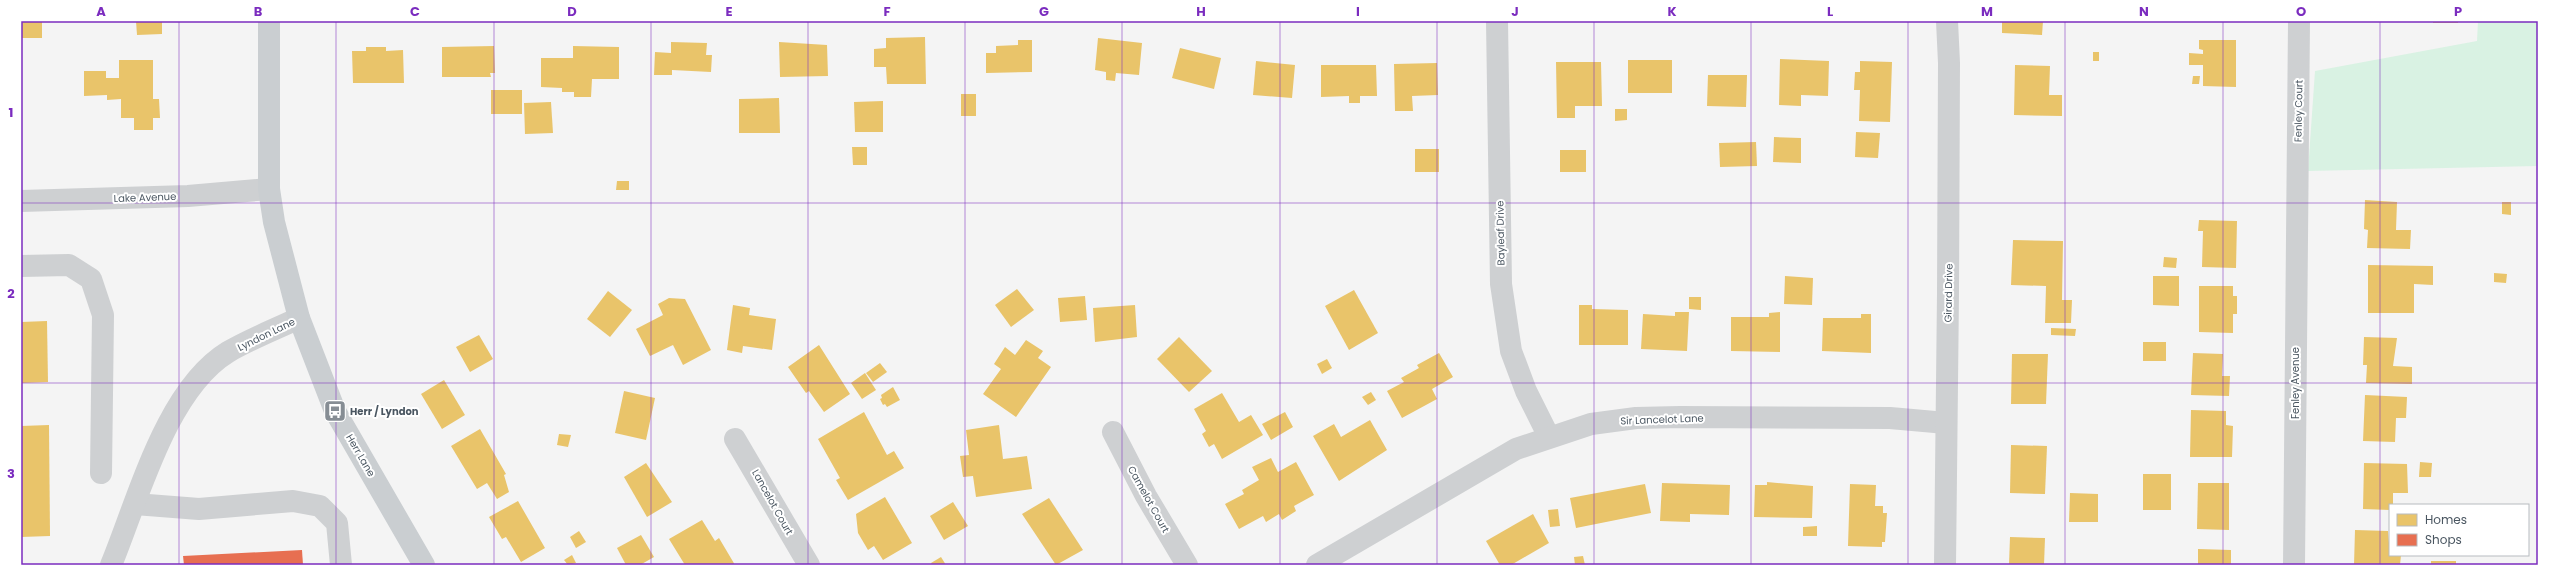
<svg xmlns="http://www.w3.org/2000/svg" width="2559" height="586" font-family="Poppins,sans-serif">
<style>
.green{fill:#d9f2e3}
.homes{fill:#e9c46a}
.shops{fill:#e76f51}
.lines{fill:none;stroke-linecap:round;stroke-linejoin:round}
.minor{stroke:#ced0d2;stroke-width:22}
.major{stroke:#caced1;stroke-width:22}
.grid{fill:none;stroke:#7b2cbf;stroke-width:1;stroke-opacity:0.55}
.labels{text-anchor:middle;stroke-width:4;stroke-linejoin:round;paint-order:stroke}
.street-label{font-size:10px;fill:#4a5661;stroke:#fff}
.poi-label{font-size:10px;font-weight:bold;fill:#4a5661;stroke:#fff;text-anchor:start}
.neatline{fill:none;stroke:#7b2cbf;stroke-width:1.5}
.grid-label{font-size:13px;text-anchor:middle;font-weight:bold;fill:#7b2cbf}
</style>
<rect width="100%" height="100%" fill="#f4f4f4"/>
<polygon class="green" points="2478,21 2538,21 2538,166 2308,171 2315,71 2477,41"/>
<g class="homes">
<rect x="21" y="21" width="21" height="17"/>
<polygon points="136,21 162,21 162,34 137,35"/>
<polygon points="2002,21 2043,21 2042,35 2002,33"/>
<rect x="2433" y="21" width="25" height="2"/>
<polygon points="925,37 926,84 887,84 886,67 874,67 874,49 886,48 886,38"/>
<polygon points="1098,38 1142,43 1139,75 1116,73 1115,81 1106,80 1106,72 1095,70"/>
<polygon points="1018,40 1032,40 1032,72 986,73 986,53 996,53 996,46 1018,45"/>
<polygon points="2199,40 2236,40 2236,87 2203,86 2203,65 2189,65 2189,53 2203,54 2203,50 2199,49"/>
<polygon points="671,42 707,43 706,55 712,55 711,72 672,70 672,75 654,75 655,52 671,53"/>
<polygon points="779,42 827,45 828,76 780,77"/>
<polygon points="494,46 495,73 490,73 491,77 442,77 442,47"/>
<polygon points="573,46 619,47 619,79 592,79 591,97 574,97 574,92 562,92 562,88 541,87 541,58 573,58"/>
<polygon points="366,47 386,47 386,51 403,50 404,83 353,83 352,51 366,51"/>
<polygon points="1180,48 1221,58 1214,89 1172,78"/>
<rect x="2093" y="52" width="6" height="9"/>
<polygon points="1780,59 1829,61 1828,96 1801,95 1801,106 1779,105"/>
<polygon points="119,60 153,60 153,99 159,99 160,118 153,118 153,130 134,130 134,118 121,118 121,99 107,100 107,95 84,96 84,71 106,71 106,78 119,78"/>
<rect x="1628" y="60" width="44" height="33"/>
<polygon points="1256,61 1295,65 1292,98 1253,95"/>
<polygon points="1860,61 1892,62 1890,122 1859,121 1860,90 1854,90 1855,72 1860,72"/>
<polygon points="1556,62 1601,62 1602,106 1575,106 1575,118 1557,118"/>
<polygon points="1437,63 1438,95 1412,96 1413,111 1395,111 1394,64"/>
<polygon points="1321,65 1376,65 1377,96 1360,96 1360,103 1349,103 1349,96 1321,97"/>
<polygon points="2015,65 2050,66 2049,95 2062,95 2062,116 2014,115"/>
<polygon points="1708,75 1747,75 1746,107 1707,106"/>
<polygon points="2193,76 2200,76 2199,84 2192,84"/>
<rect x="491" y="90" width="31" height="24"/>
<rect x="961" y="94" width="15" height="22"/>
<polygon points="779,98 780,133 739,133 739,99"/>
<polygon points="883,101 883,132 855,132 854,102"/>
<polygon points="551,102 553,133 525,134 524,103"/>
<polygon points="1615,109 1627,109 1627,120 1615,121"/>
<polygon points="1856,132 1880,133 1878,158 1855,157"/>
<polygon points="1774,137 1801,138 1801,163 1773,162"/>
<polygon points="1756,142 1757,166 1720,167 1719,143"/>
<polygon points="852,147 867,147 867,165 853,165"/>
<rect x="1415" y="149" width="24" height="23"/>
<rect x="1560" y="150" width="26" height="22"/>
<polygon points="617,181 629,181 629,190 616,190"/>
<polygon points="2365,200 2397,202 2396,230 2411,230 2410,249 2367,248 2368,230 2364,229"/>
<polygon points="2502,202 2511,202 2511,215 2502,214"/>
<polygon points="2199,220 2237,221 2236,268 2202,267 2203,231 2198,231"/>
<polygon points="2013,240 2063,241 2062,300 2072,300 2071,323 2045,323 2046,286 2011,285"/>
<polygon points="2164,257 2177,258 2176,268 2163,267"/>
<polygon points="2368,265 2433,266 2433,285 2414,284 2414,313 2368,313"/>
<polygon points="2494,273 2507,274 2506,283 2494,282"/>
<polygon points="1785,276 1813,278 1812,305 1784,304"/>
<polygon points="2153,276 2179,276 2179,306 2153,305"/>
<polygon points="2199,286 2233,286 2233,296 2237,296 2237,314 2233,314 2233,333 2199,332"/>
<polygon points="1017,289 1034,310 1011,327 995,305"/>
<polygon points="1354,290 1378,333 1349,350 1325,306"/>
<polygon points="608,291 632,310 610,337 587,319"/>
<polygon points="1085,296 1087,320 1060,322 1058,298"/>
<polygon points="1689,297 1701,297 1701,310 1689,309"/>
<polygon points="669,298 685,299 711,350 683,365 673,345 650,356 636,329 663,315 658,304"/>
<polygon points="733,305 750,308 749,315 776,319 772,350 743,346 742,353 727,350"/>
<polygon points="1135,305 1137,337 1095,342 1093,308"/>
<polygon points="1579,305 1592,305 1592,309 1628,310 1628,345 1579,345"/>
<polygon points="1675,312 1689,312 1687,351 1641,349 1643,314 1675,316"/>
<polygon points="1780,312 1780,352 1731,351 1731,317 1769,317 1769,313"/>
<polygon points="1861,314 1871,314 1871,353 1822,351 1823,318 1861,318"/>
<polygon points="47,321 48,382 21,383 21,322"/>
<polygon points="2051,328 2076,329 2075,336 2051,335"/>
<polygon points="479,335 493,359 470,372 456,347"/>
<polygon points="1179,337 1212,371 1189,392 1157,359"/>
<polygon points="2364,337 2397,338 2393,366 2412,367 2412,384 2366,383 2367,365 2363,365"/>
<polygon points="1026,340 1043,351 1038,358 1051,367 1016,417 983,394 1001,369 994,364 1005,347 1015,355"/>
<rect x="2143" y="342" width="23" height="19"/>
<polygon points="819,345 850,394 824,412 809,391 806,393 788,367"/>
<polygon points="1439,353 1453,377 1432,389 1437,399 1402,418 1387,391 1404,382 1401,378 1419,368 1417,365"/>
<polygon points="2193,353 2223,354 2222,376 2230,376 2229,396 2191,395"/>
<polygon points="2012,354 2048,354 2046,404 2011,404"/>
<polygon points="1327,359 1332,368 1322,374 1317,364"/>
<polygon points="880,363 887,372 873,382 866,373"/>
<polygon points="865,373 876,390 862,399 851,383"/>
<polygon points="444,380 465,415 442,429 421,394"/>
<polygon points="893,387 900,400 887,407 885,404 883,405 880,399 882,398 881,395"/>
<polygon points="624,391 655,398 646,440 615,433"/>
<polygon points="1371,392 1376,400 1368,405 1362,397"/>
<polygon points="1222,393 1239,422 1251,415 1263,435 1222,459 1214,444 1209,447 1202,434 1206,431 1194,409"/>
<polygon points="2365,395 2407,397 2406,418 2396,418 2395,442 2363,441"/>
<polygon points="2191,410 2226,411 2226,425 2233,426 2232,457 2190,457"/>
<polygon points="864,412 887,455 894,451 904,468 848,500 836,480 840,478 818,439"/>
<polygon points="1285,412 1293,427 1271,440 1262,424"/>
<polygon points="1370,420 1387,450 1339,481 1313,436 1334,424 1341,437"/>
<polygon points="49,425 50,536 21,537 21,426"/>
<polygon points="999,425 1003,459 1027,456 1032,489 976,497 973,476 963,477 960,456 969,455 966,430"/>
<polygon points="480,429 506,474 504,475 509,492 497,499 487,483 477,489 451,446"/>
<polygon points="559,434 571,435 568,447 557,445"/>
<polygon points="2011,445 2047,446 2045,494 2010,493"/>
<polygon points="1271,458 1278,472 1296,462 1314,495 1294,506 1296,511 1282,520 1279,514 1266,522 1263,516 1239,529 1225,504 1244,494 1242,490 1259,480 1252,467"/>
<polygon points="2420,462 2432,463 2431,477 2419,477"/>
<polygon points="646,463 672,502 647,517 624,477"/>
<polygon points="2364,463 2407,464 2408,493 2393,493 2393,505 2390,505 2390,510 2363,509"/>
<rect x="2143" y="474" width="28" height="36"/>
<polygon points="1767,482 1813,486 1812,518 1754,517 1755,485 1767,485"/>
<polygon points="1662,483 1730,485 1729,515 1690,514 1690,522 1660,521"/>
<polygon points="2198,483 2229,483 2229,530 2197,529"/>
<polygon points="1645,484 1651,513 1576,528 1570,498"/>
<polygon points="1850,484 1876,485 1875,506 1883,506 1883,513 1887,513 1885,542 1882,542 1882,547 1848,546"/>
<polygon points="2070,493 2098,494 2098,522 2069,522"/>
<polygon points="885,497 912,543 883,560 874,546 868,550 858,533 856,514"/>
<polygon points="1049,498 1083,550 1056,565 1022,514"/>
<polygon points="518,501 545,548 521,562 506,537 502,539 489,517"/>
<polygon points="953,502 968,526 944,540 930,516"/>
<polygon points="1558,509 1560,526 1550,527 1548,510"/>
<polygon points="1533,514 1549,543 1511,565 1500,565 1486,541"/>
<polygon points="702,520 715,541 719,538 735,565 685,565 669,539"/>
<polygon points="1817,526 1817,536 1803,536 1803,527"/>
<polygon points="2355,530 2388,531 2390,555 2401,555 2400,565 2354,565"/>
<polygon points="579,531 586,542 576,548 570,537"/>
<polygon points="641,535 654,557 640,565 626,565 617,548"/>
<polygon points="2010,537 2045,538 2044,565 2009,565"/>
<polygon points="2198,549 2231,550 2231,565 2198,565"/>
<polygon points="572,555 576,563 568,565 564,560"/>
<polygon points="1583,556 1585,565 1575,565 1574,557"/>
<polygon points="941,557 946,565 932,565 931,563"/>
<rect x="2431" y="561" width="25" height="4"/>
</g>
<polygon class="shops" points="302,550 303,565 184,565 183,556"/>
<g class="lines">
<g class="minor">
<polyline points="1497,21 1501,284 1511,351 1526,391 1549,437"/>
<polyline points="21,201 188,196 269,189"/>
<polyline points="21,266 69,265 91,279 103,315 101,473"/>
<polyline points="1113,432 1146,496 1187,565"/>
<polyline points="735,439 809,565"/>
<polyline points="135,504 199,509 293,501 320,506 337,523 341,565"/>
<path d="M 111,565 C 138,500 166,390 228,352 C 250,339 276,329 299,318"/>
<polyline points="1317,565 1516,449 1591,424 1636,418 1680,417 1890,418 1946,423"/>
<polyline points="1945,565 1948,293 1949,63 1947,21"/>
<polyline points="2294,565 2299,21"/>
</g>
<polyline class="major" points="269,21 269,189 274,222 299,318 335,411 424,565"/>
</g>
<path class="grid" d="M 179,21 L 179,565M 336,21 L 336,565M 494,21 L 494,565M 651,21 L 651,565M 808,21 L 808,565M 965,21 L 965,565M 1122,21 L 1122,565M 1280,21 L 1280,565M 1437,21 L 1437,565M 1594,21 L 1594,565M 1751,21 L 1751,565M 1908,21 L 1908,565M 2065,21 L 2065,565M 2223,21 L 2223,565M 2380,21 L 2380,565M 21,203 L 2538,203M 21,383 L 2538,383"/>
<defs>
<g id="bus-square" transform="scale(1.15)"><rect x="-9" y="-9" width="18" height="18" rx="4" fill="#868d94" stroke="#fff"/><path d="M-5-6H5V4H4V6H2V4H-2V6H-4V4H-5ZM-3.5-4V0h7V-4ZM-3.5 1.2v1.5H-2V1.2ZM2 1.2v1.5H3.5V1.2Z" fill="#fff"/></g>
</defs>
<g fill-rule="evenodd">
<use href="#bus-square" x="335" y="411"/>
</g>
<g class="labels">
<g class="street-label">
<text transform="translate(2298 111) rotate(-89)" y="4">Fenley Court</text>
<text transform="translate(145 197) rotate(-2)" y="4">Lake Avenue</text>
<text transform="translate(1500 233) rotate(-91)" y="4">Bayleaf Drive</text>
<text transform="translate(1948 293) rotate(-89)" y="4">Girard Drive</text>
<text transform="translate(266 334) rotate(-26)" y="4">Lyndon Lane</text>
<text transform="translate(2295 383) rotate(-90)" y="4">Fenley Avenue</text>
<text transform="translate(1662 419) rotate(-2)" y="4">Sir Lancelot Lane</text>
<text transform="translate(361 455) rotate(60)" y="4">Herr Lane</text>
<text transform="translate(1149 499) rotate(61)" y="4">Camelot Court</text>
<text transform="translate(773 502) rotate(61)" y="4">Lancelot Court</text>
</g>
<g class="poi-label">
<text x="350" y="415">Herr / Lyndon</text>
</g>
</g>
<rect width="2559" height="586" fill="none" stroke="#ffffff" stroke-width="44"/>
<rect x="2389" y="504" width="140" height="52" fill="#ffffff" stroke="#b7bbc0"/>
<rect x="2397" y="514" width="20" height="12" fill="#e9c46a" stroke="#b7bbc0"/>
<text x="2425" y="524" font-size="12" fill="#4a5661">Homes</text>
<rect x="2397" y="534" width="20" height="12" fill="#e76f51" stroke="#b7bbc0"/>
<text x="2425" y="544" font-size="12" fill="#4a5661">Shops</text>
<rect x="22" y="22" width="2515" height="542" class="neatline"/>
<g class="grid-label">
<text x="101" y="16">A</text>
<text x="258" y="16">B</text>
<text x="415" y="16">C</text>
<text x="572" y="16">D</text>
<text x="729" y="16">E</text>
<text x="887" y="16">F</text>
<text x="1044" y="16">G</text>
<text x="1201" y="16">H</text>
<text x="1358" y="16">I</text>
<text x="1515" y="16">J</text>
<text x="1672" y="16">K</text>
<text x="1830" y="16">L</text>
<text x="1987" y="16">M</text>
<text x="2144" y="16">N</text>
<text x="2301" y="16">O</text>
<text x="2458" y="16">P</text>
<text x="11" y="117">1</text>
<text x="11" y="298">2</text>
<text x="11" y="478">3</text>
</g>
</svg>
